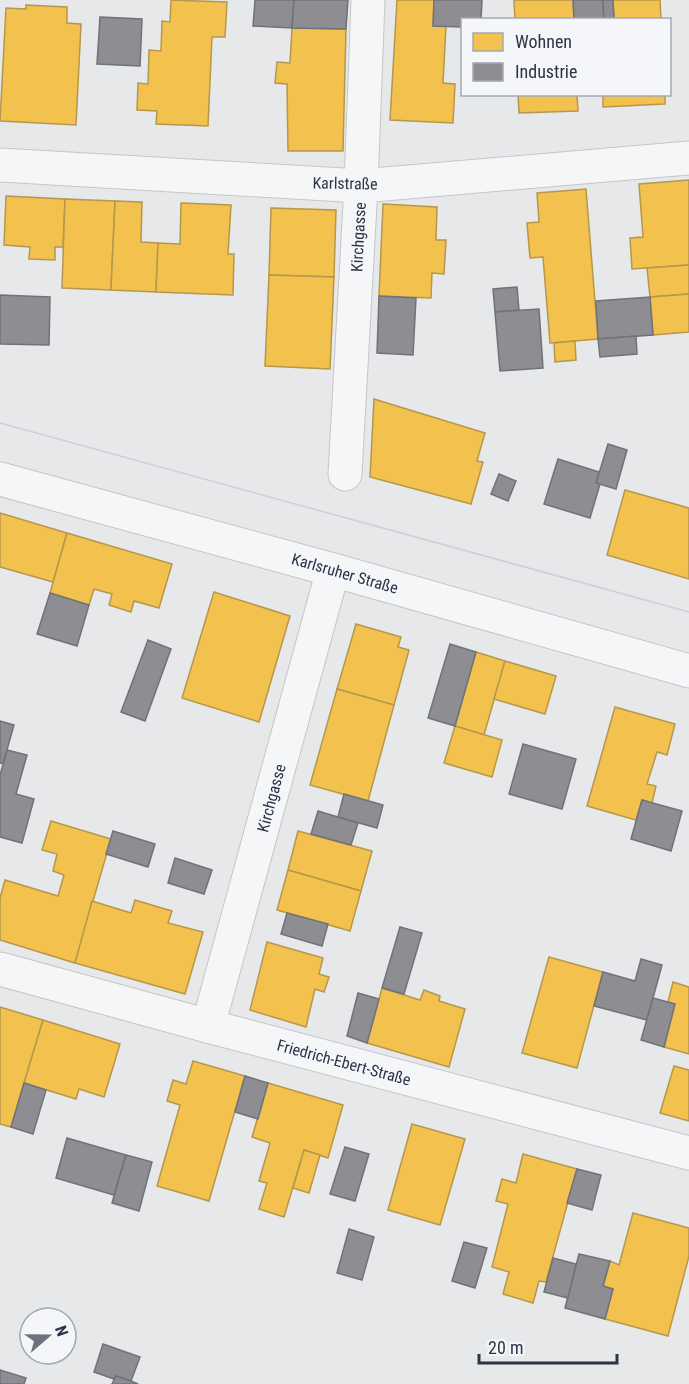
<svg xmlns="http://www.w3.org/2000/svg" width="689" height="1384" font-family="'Roboto Condensed',sans-serif">
<style>
.homes{fill:#f2c14e;stroke:#b6974b;stroke-width:1.5}
.industry{fill:#8d8d92;stroke:#70727b;stroke-width:1.5}
.lines{fill:none;stroke-linecap:round;stroke-linejoin:round}
.minor-casing{stroke:#c4c6c8;stroke-width:35}
.minor{stroke:#f5f6f7;stroke-width:33}
.tram{stroke:#cecfd2;stroke-width:1.5}
.labels{text-anchor:middle;stroke-width:6;stroke-linejoin:round;paint-order:stroke}
.street-label{font-size:16px;fill:#2b3445;stroke:#f4f6f9}
</style>
<rect width="100%" height="100%" fill="#e6e8ea"/>
<g class="homes">
<polygon points="171,0 227,2 225,37 212,37 208,126 156,124 157,111 137,110 138,83 148,84 149,50 161,51 162,21 170,22"/>
<polygon points="397,0 434,0 433,26 446,26 443,83 455,84 453,123 390,120"/>
<polygon points="514,0 573,0 574,20 515,20"/>
<polygon points="613,0 660,0 661,20 614,20"/>
<polygon points="26,5 67,7 67,23 81,24 76,125 0,121 6,8 26,9"/>
<polygon points="292,28 346,29 343,151 288,151 287,84 275,83 277,62 290,63"/>
<polygon points="518,94 577,94 578,111 519,113"/>
<polygon points="603,94 665,94 665,104 603,107"/>
<polygon points="689,180 689,265 632,269 630,238 643,237 639,184"/>
<polygon points="586,189 598,339 550,343 543,257 530,258 527,223 539,222 537,193"/>
<polygon points="6,196 65,199 63,247 55,247 55,260 29,259 30,247 4,245"/>
<polygon points="65,199 115,201 111,290 62,288"/>
<polygon points="115,201 142,202 141,242 158,243 156,292 111,290"/>
<polygon points="181,203 231,205 228,254 234,254 233,295 156,292 158,243 180,244"/>
<polygon points="383,204 437,207 436,240 446,240 444,274 432,273 431,298 379,296"/>
<polygon points="271,208 336,210 334,277 269,275"/>
<polygon points="689,265 689,294 650,297 647,268"/>
<polygon points="269,275 334,277 330,369 265,366"/>
<polygon points="689,294 689,332 653,335 650,297"/>
<polygon points="575,341 576,360 555,362 554,343"/>
<polygon points="374,399 485,433 477,461 483,462 471,504 370,477"/>
<polygon points="625,490 689,508 689,579 607,555"/>
<polygon points="0,513 67,533 53,582 0,567"/>
<polygon points="67,533 172,564 159,608 134,601 131,612 109,605 112,594 94,589 89,605 50,593"/>
<polygon points="214,592 290,616 259,722 182,698"/>
<polygon points="356,624 401,637 398,647 409,650 394,705 337,689"/>
<polygon points="476,652 505,661 484,735 455,726"/>
<polygon points="505,661 556,676 545,714 494,699"/>
<polygon points="337,689 394,705 368,801 310,785"/>
<polygon points="615,707 675,724 667,755 657,752 647,784 656,786 652,803 642,800 636,820 587,806"/>
<polygon points="455,726 502,740 492,777 444,763"/>
<polygon points="51,821 111,839 75,963 0,940 0,898 5,880 58,896 64,875 53,871 57,854 42,850"/>
<polygon points="298,831 372,851 361,891 288,870"/>
<polygon points="288,870 361,891 350,931 277,910"/>
<polygon points="135,900 172,911 168,923 203,932 185,994 75,963 92,901 131,913"/>
<polygon points="267,942 323,958 319,974 329,977 324,992 315,989 306,1027 250,1010"/>
<polygon points="549,957 603,972 577,1068 522,1053"/>
<polygon points="673,982 689,987 689,1054 664,1047 675,1004 668,1002"/>
<polygon points="382,988 420,1000 424,990 440,996 439,1001 465,1009 449,1067 367,1043"/>
<polygon points="0,1007 43,1020 11,1127 0,1124"/>
<polygon points="43,1020 120,1044 104,1097 79,1089 76,1099 24,1083"/>
<polygon points="193,1061 245,1076 209,1201 157,1186 180,1105 167,1101 173,1080 186,1084"/>
<polygon points="674,1066 689,1070 689,1121 660,1113"/>
<polygon points="268,1083 343,1105 328,1158 304,1150 284,1217 259,1209 267,1183 259,1181 270,1143 252,1137"/>
<polygon points="412,1124 465,1139 440,1225 388,1210"/>
<polygon points="304,1150 320,1155 309,1193 293,1188"/>
<polygon points="523,1154 577,1169 546,1282 539,1281 533,1303 503,1294 509,1272 492,1267 508,1204 496,1201 502,1179 516,1183"/>
<polygon points="633,1213 689,1228 689,1256 668,1336 605,1319 613,1289 603,1286 610,1261 619,1265"/>
</g>
<g class="industry">
<polygon points="255,0 294,0 292,28 253,26"/>
<polygon points="294,0 348,0 346,29 292,28"/>
<polygon points="434,0 482,0 481,20 462,20 462,27 433,26"/>
<polygon points="573,0 603,0 604,20 574,20"/>
<polygon points="603,0 613,0 614,20 604,20"/>
<polygon points="100,17 142,19 140,66 97,64"/>
<polygon points="517,287 519,310 495,312 493,289"/>
<polygon points="0,295 50,297 49,345 0,344"/>
<polygon points="379,296 416,298 413,355 377,353"/>
<polygon points="650,297 653,335 598,339 596,301"/>
<polygon points="539,309 543,368 500,371 495,312"/>
<polygon points="636,336 637,354 600,357 598,339"/>
<polygon points="608,444 627,450 616,489 596,483"/>
<polygon points="558,459 599,472 596,483 600,484 590,518 544,504"/>
<polygon points="499,474 516,481 508,501 491,494"/>
<polygon points="50,593 89,605 77,646 37,634"/>
<polygon points="148,640 171,649 145,721 121,712"/>
<polygon points="450,644 476,652 455,726 428,718"/>
<polygon points="0,721 14,725 3,764 0,763"/>
<polygon points="523,744 576,759 562,809 509,794"/>
<polygon points="7,750 27,755 16,794 34,799 22,843 0,837 0,775"/>
<polygon points="344,794 383,805 377,828 338,817"/>
<polygon points="642,800 682,811 671,851 631,839"/>
<polygon points="318,811 358,823 351,845 311,834"/>
<polygon points="113,831 155,844 148,867 106,854"/>
<polygon points="175,858 212,870 204,894 168,883"/>
<polygon points="287,913 328,924 322,946 281,934"/>
<polygon points="400,927 422,933 404,994 382,988"/>
<polygon points="641,959 662,965 647,1020 594,1006 603,972 635,981"/>
<polygon points="358,993 379,999 367,1043 347,1036"/>
<polygon points="653,998 675,1004 664,1047 641,1040"/>
<polygon points="245,1076 268,1083 258,1119 235,1112"/>
<polygon points="24,1083 46,1090 33,1134 11,1127"/>
<polygon points="67,1138 126,1155 114,1195 56,1178"/>
<polygon points="345,1147 369,1154 355,1201 330,1194"/>
<polygon points="126,1155 152,1162 139,1211 112,1203"/>
<polygon points="577,1169 601,1175 592,1210 567,1203"/>
<polygon points="349,1229 374,1237 362,1280 337,1273"/>
<polygon points="464,1242 487,1248 475,1288 452,1281"/>
<polygon points="579,1254 610,1261 603,1286 613,1289 605,1319 565,1308"/>
<polygon points="553,1258 576,1264 568,1298 544,1292"/>
<polygon points="103,1344 140,1357 131,1381 116,1376 114,1379 94,1372"/>
<polygon points="0,1370 26,1378 24,1384 0,1384"/>
<polygon points="116,1376 131,1381 138,1384 112,1384"/>
</g>
<g class="lines">
<g class="minor-casing">
<g id="minor">
<polyline points="0,165 361,186 689,158"/>
<polyline points="345,474 361,186 368,0"/>
<polyline points="0,479 333,570 689,671"/>
<polyline points="0,969 208,1026 689,1153"/>
<polyline points="208,1026 333,570"/>
</g>
</g>
<use href="#minor" class="minor"/>
<polyline class="tram" points="0,423 689,612"/>
</g>
<g class="labels">
<g class="street-label">
<text transform="translate(345 183) rotate(1)" y="6">Karlstraße</text>
<text transform="translate(358 237) rotate(-87)" y="6">Kirchgasse</text>
<text transform="translate(345 573) rotate(16)" y="6">Karlsruher Straße</text>
<text transform="translate(271 798) rotate(-75)" y="6">Kirchgasse</text>
<text transform="translate(344 1062) rotate(15)" y="6">Friedrich-Ebert-Straße</text>
</g>
</g>
<rect x="461" y="18" width="210" height="78" fill="#f4f6f9" stroke="#a4a8b1" stroke-width="1.5"/>
<rect x="473" y="33" width="30" height="18" fill="#f2c14e" stroke="#a4a8b1" stroke-width="1.5"/>
<text x="515" y="48" font-size="18" fill="#2b3445">Wohnen</text>
<rect x="473" y="63" width="30" height="18" fill="#8d8d92" stroke="#a4a8b1" stroke-width="1.5"/>
<text x="515" y="78" font-size="18" fill="#2b3445">Industrie</text>
<g transform="translate(48 1336) rotate(70)"><circle r="28" fill="#f4f6f9" stroke="#a4a8b1" stroke-width="1.5"/>
<path d="M0-4.5L10 22L0 15L-10 22Z" fill="#6c737f"/>
<text y="-9" font-size="16" font-weight="bold" text-anchor="middle" fill="#2b3445">N</text>
</g>
<path d="M479 1354v9h138v-9" fill="none" stroke="#2b3445" stroke-width="3"/>
<text x="488" y="1354" font-size="18" fill="#2b3445" stroke="#f4f6f9" stroke-width="4.5" paint-order="stroke">20 m</text>
</svg>
